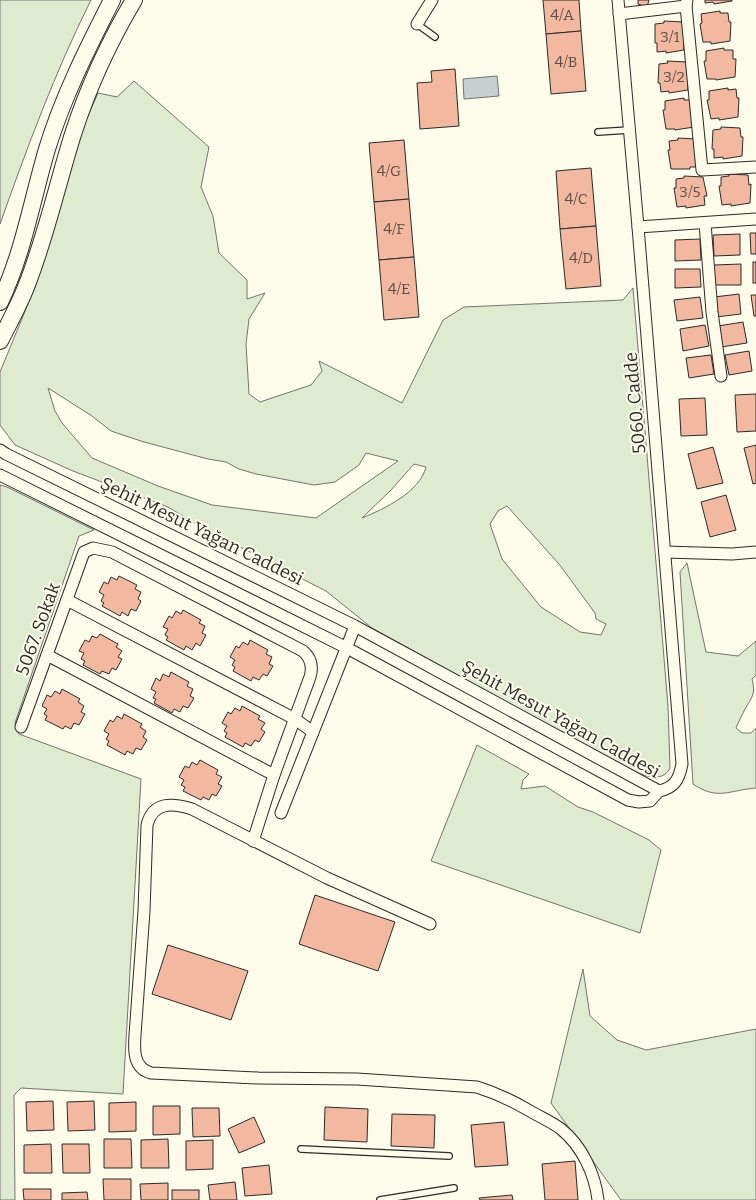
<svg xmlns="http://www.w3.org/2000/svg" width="756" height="1200" font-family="Bitter,serif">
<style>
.green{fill:#deebd1;stroke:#74746e;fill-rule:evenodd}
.water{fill:#c7d0d0;stroke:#74746e}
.building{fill:#f2b8a0;stroke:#2b2b2b}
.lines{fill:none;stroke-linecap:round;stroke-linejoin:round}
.lane-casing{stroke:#2b2b2b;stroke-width:8}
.street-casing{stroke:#2b2b2b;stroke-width:13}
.secondary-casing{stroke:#2b2b2b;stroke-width:18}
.lane{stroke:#fdfbea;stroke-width:5.5}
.street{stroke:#fdfbea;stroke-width:11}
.secondary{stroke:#fdfbea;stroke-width:16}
.labels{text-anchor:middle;stroke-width:4;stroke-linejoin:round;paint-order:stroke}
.number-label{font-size:15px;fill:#5d4e48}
.street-label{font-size:18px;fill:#2b2b2b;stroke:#fdfbea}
</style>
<rect width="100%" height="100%" fill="#fdfbea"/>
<g class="green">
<path d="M 0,0 L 91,0 C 55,72 27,148 0,224 Z"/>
<path d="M 134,81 L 209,147 L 201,187 L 213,216 L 219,253 L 247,280 L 247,299 L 265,293 L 249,319 L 246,344 L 249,394 L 260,402 L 311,385 L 322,371 L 319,361 L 402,403 L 443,320 L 464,307 L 623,300 L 633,288 L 668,706 L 670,768 C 660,790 624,766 610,759 L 372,628 L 326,591 L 205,529 L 168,507 L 73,471 L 15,445 L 0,425 L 0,372 L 35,287 L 77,141 L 98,93 L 117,97 ZM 48,388 L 92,416 L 111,431 L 144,442 L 208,459 L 226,462 L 239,469 L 256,474 L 314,485 L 335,482 L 359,465 L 366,453 L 398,461 L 316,518 L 212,505 L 158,486 L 92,458 L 62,423 L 55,411 ZM 414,464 L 426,467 C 420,492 384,509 362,518 L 391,490 ZM 507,506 L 559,564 L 595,613 L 596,619 L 606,624 L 601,635 L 580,632 L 541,607 L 502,559 L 490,524 L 498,511 Z"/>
<polygon points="0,485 7,487 94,530 79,536 15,723 19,734 141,779 123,1094 21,1088 14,1095 15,1200 0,1200"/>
<path d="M 687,563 L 706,652 L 738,656 L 756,641 L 756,675 L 752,679 C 756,694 752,697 745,709 C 742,715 739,721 736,728 L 742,733 L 751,733 L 756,728 L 756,788 C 729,790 718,801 693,784 L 680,572 Z"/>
<polygon points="477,745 529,774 523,780 521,789 545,786 578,807 593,812 649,840 661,850 640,933 431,861"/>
<polygon points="583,969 590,1016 617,1040 646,1050 756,1029 756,1200 621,1200 551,1103"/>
</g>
<polygon class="water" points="497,76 499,96 464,99 463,79"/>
<g class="building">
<polygon points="543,0 579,0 581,31 546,34"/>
<polygon points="638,0 649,0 647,7 638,4"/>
<polygon points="705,0 732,0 732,1 714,4 713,2 705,3"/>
<polygon points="720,11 720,13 728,13 729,22 731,22 730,41 711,44 711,42 703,42 700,24 702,23 701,14"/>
<polygon points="664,21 683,22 684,50 666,53 666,51 657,52 657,43 655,43 655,24 664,23"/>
<polygon points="581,31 586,91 551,94 546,34"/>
<polygon points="724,48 724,50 733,50 733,59 736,59 735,77 716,80 716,79 707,79 704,61 706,61 706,51"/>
<polygon points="667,61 687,62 688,90 669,93 669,91 661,92 660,83 658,83 659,64 668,63"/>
<polygon points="455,69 459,126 420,129 417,83 432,82 431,71"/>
<polygon points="728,88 728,90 736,89 737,98 739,98 738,117 719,120 719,118 711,119 707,100 709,100 709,91"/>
<polygon points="684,98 684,100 692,100 694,127 675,130 675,129 666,129 663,110 665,110 665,101"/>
<polygon points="721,127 740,128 741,137 743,137 742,156 723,159 723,157 714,158 714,149 712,149 713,130 721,129"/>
<polygon points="678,138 697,139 698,167 690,167 690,169 671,169 668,150 670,150 669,141 678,140"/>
<polygon points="404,140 409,199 374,202 369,143"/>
<polygon points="591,168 596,226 560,229 556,171"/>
<polygon points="729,174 748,175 749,185 751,184 750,203 731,206 731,204 722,205 719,186 721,186 721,177 729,176"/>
<polygon points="684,176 703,177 707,196 704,196 705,205 686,208 686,206 677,207 674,188 676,188 676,179 684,178"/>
<polygon points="409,199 414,257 379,260 374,202"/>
<polygon points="596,226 601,286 566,289 560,229"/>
<polygon points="750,233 756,233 756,254 751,254"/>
<polygon points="740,234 740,255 714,256 713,235"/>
<polygon points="700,239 701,260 675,261 675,240"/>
<polygon points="414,257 419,317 384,320 379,260"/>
<rect x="753" y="262" width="3" height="21"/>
<polygon points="741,264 741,285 715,285 714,265"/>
<polygon points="675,269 700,269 701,287 675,288"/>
<polygon points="739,294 741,314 716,317 714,297"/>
<polygon points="751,295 756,295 756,316 754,316"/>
<polygon points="700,297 703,318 677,321 674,300"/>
<polygon points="743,322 747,343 721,347 718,326"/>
<polygon points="705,325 709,346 683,351 680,329"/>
<polygon points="749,351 752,371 729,375 725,355"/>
<polygon points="711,355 714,374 689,378 686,358"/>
<polygon points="756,394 756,431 737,432 735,395"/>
<polygon points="705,398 707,435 681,436 679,399"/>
<polygon points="756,445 756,483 753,484 744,448"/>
<polygon points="713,447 723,483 697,489 688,454"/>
<polygon points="726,495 736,530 710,537 701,502"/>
<polygon points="119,576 137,585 135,589 141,592 138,599 141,601 136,611 131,609 128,616 122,612 120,616 102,606 104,603 101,601 104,595 99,592 104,582 108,584 111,577 117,580"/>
<polygon points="183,610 201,620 199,623 205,626 202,633 206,635 200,646 196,643 192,650 186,646 184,650 166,640 168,637 165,635 168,629 163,627 169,616 172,618 176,611 181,614"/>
<polygon points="100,634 118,644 116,647 122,651 118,657 122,659 116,670 112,668 109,674 102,671 100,674 83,665 85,661 81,659 84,653 79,651 85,640 89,642 92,636 97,638"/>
<polygon points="250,640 268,650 266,654 272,657 269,664 273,666 267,676 263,674 259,680 253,677 251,681 233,671 235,667 232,665 235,660 230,657 236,646 239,648 243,642 248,645"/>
<polygon points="171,672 189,682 187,686 193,689 190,696 194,698 188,708 183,706 180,712 174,709 172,713 154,703 156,699 153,698 156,692 151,689 156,678 160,681 163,674 169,677"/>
<polygon points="62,689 80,699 78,702 84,706 81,712 85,714 79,725 74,723 71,729 65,726 63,729 45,720 47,716 44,714 47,709 42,706 47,695 51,697 55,691 60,694"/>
<polygon points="242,706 260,716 258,719 265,723 261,729 265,732 259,742 255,740 251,746 245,743 243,747 225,737 227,733 224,731 227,726 222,723 228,712 231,714 235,708 240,711"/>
<polygon points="124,714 142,724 140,727 146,731 143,737 147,740 141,750 136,748 133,754 127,751 125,755 107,745 109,741 106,739 109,734 104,731 110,720 113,722 117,716 122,719"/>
<polygon points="200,760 218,770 216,774 222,777 218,784 222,786 216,796 212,794 209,800 203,797 201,800 183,791 185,787 181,785 184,780 179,777 185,766 189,768 192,762 197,765"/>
<polygon points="315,895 395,922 378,971 299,944"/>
<polygon points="168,945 248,971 231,1020 152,994"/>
<polygon points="53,1101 54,1130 27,1131 26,1102"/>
<polygon points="94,1101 95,1130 68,1131 67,1102"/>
<polygon points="136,1102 136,1131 109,1132 109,1103"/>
<polygon points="153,1106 180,1106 180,1134 153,1135"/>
<polygon points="325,1107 368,1109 367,1142 324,1140"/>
<polygon points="192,1108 219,1108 220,1136 193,1137"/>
<polygon points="392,1114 435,1115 434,1148 391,1146"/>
<polygon points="254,1117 265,1142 239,1153 228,1129"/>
<polygon points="504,1122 508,1165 475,1167 471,1125"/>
<polygon points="104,1139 131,1139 132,1168 104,1168"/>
<polygon points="168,1139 169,1168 141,1168 141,1140"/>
<polygon points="213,1140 213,1169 186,1170 186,1141"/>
<polygon points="51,1144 52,1173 24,1173 24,1145"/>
<polygon points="62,1144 89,1144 90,1173 63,1173"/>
<polygon points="575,1161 578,1200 545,1200 542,1164"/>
<polygon points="269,1165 272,1194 245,1196 242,1168"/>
<polygon points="103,1179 131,1179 131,1200 104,1200"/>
<polygon points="235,1182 237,1200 210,1200 208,1185"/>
<polygon points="168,1183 168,1200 141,1200 140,1184"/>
<polygon points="23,1189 51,1189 51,1200 24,1200"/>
<rect x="172" y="1190" width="27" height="10"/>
<polygon points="87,1192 88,1200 62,1200 62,1193"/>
<polygon points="512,1195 513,1200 480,1200 479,1198"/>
</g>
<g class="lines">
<g class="lane-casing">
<g id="lane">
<polyline points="417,24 435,37"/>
<polyline points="598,132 629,130"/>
<polyline points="301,1149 449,1156"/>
<polyline points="380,1200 454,1188"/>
</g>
</g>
<g class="street-casing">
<g id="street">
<path d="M 618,0 L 638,227 L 682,764 C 679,780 674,788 659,791"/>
<polyline points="687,0 686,6 702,170 756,167"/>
<polyline points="619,14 686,6"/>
<polyline points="417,24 432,0"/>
<polyline points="705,223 712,312 721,376"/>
<polyline points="638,227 756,219"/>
<polyline points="0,450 6,454 355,626 659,791"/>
<polyline points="0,475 347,648 628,800 639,802 650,801 659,791"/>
<polyline points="665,552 732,554 756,552"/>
<polyline points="67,600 295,719 313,732"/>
<polyline points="47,655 274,775"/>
<path d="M 21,727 L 84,552 L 93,548 L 112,552 L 303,651 C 311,658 313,667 310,677 L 274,775 L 253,841"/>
<polyline points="281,813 355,626"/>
<path d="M 430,924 L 327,878 L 192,809 C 173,803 153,801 147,825 L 144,911 L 135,1035 C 134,1050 133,1068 151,1073 L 258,1078 L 357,1079 L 477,1087 C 496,1093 513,1101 530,1111 C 540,1117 552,1122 561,1129 C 582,1146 595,1174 598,1200"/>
</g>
</g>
<g class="secondary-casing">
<g id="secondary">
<path d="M 0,302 C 23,254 32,200 47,149 C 63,97 87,49 112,0"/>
<path d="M 0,341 C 9,323 19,305 26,287 C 46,237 57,185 73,134 C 88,88 109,42 134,0"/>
</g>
</g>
<use href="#lane" class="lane"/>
<use href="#street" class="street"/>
<use href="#secondary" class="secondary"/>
</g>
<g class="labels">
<g class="number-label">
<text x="562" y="20">4/A</text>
<text x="670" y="42">3/1</text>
<text x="566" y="67">4/B</text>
<text x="674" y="82">3/2</text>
<text x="389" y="176">4/G</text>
<text x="690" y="197">3/5</text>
<text x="576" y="204">4/C</text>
<text x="394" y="234">4/F</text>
<text x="581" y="263">4/D</text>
<text x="399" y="294">4/E</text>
</g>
<g class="street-label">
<text transform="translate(635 403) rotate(-95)" y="6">5060. Cadde</text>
<text transform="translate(202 531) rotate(26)" y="6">Şehit Mesut Yağan Caddesi</text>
<text transform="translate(38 629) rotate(-70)" y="6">5067. Sokak</text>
<text transform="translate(561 719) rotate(29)" y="6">Şehit Mesut Yağan Caddesi</text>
</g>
</g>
</svg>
